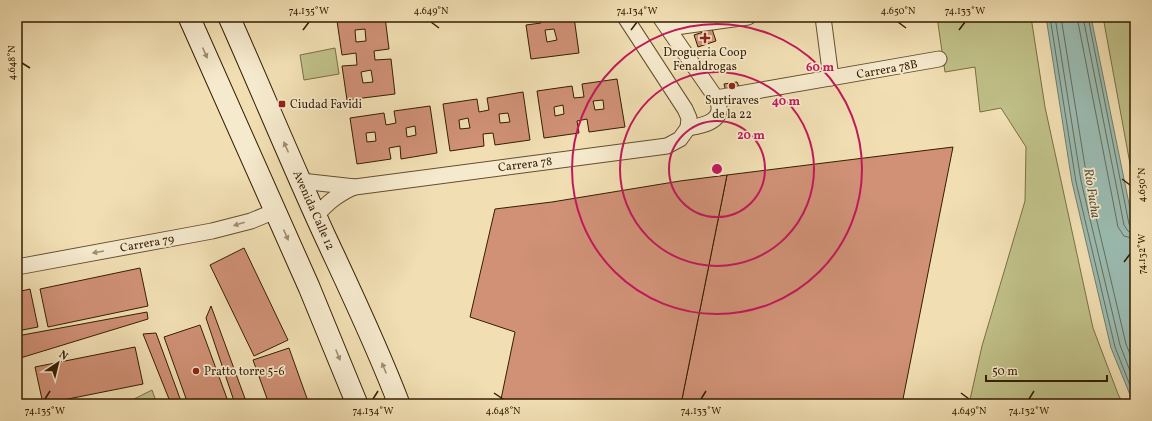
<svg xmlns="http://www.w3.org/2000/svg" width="1152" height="421" font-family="Vollkorn,serif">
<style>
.green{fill:#c0c088;stroke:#7a6f44}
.water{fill:#9bbcb2;stroke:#727d6b}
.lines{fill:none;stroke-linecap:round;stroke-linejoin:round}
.shore{stroke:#686d59;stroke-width:1}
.building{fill:#d09176;stroke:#351e00;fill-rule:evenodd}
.minor-casing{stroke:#644e2d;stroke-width:17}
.secondary-casing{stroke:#351e00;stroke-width:23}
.minor{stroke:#f6eace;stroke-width:15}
.secondary{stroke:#f6eace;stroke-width:21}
.oneway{fill:#9f8e71}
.ticks{fill:none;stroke:#351e00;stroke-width:1.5}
.ring{fill:none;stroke:#c2185b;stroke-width:2}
.poi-dot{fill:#8f2418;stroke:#f6eace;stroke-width:1.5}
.labels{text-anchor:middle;stroke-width:3.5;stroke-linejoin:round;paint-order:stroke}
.poi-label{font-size:12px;fill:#351e00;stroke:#f6eace}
.street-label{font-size:12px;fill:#351e00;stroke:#f6eace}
.water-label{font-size:13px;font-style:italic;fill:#544d35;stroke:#f6eace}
.centre{fill:#c2185b;stroke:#f6eace;stroke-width:2}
.ring-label{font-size:12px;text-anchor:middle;font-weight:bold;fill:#c2185b;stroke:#f6eace;stroke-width:3.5;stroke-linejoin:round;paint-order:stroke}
.neatline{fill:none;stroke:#351e00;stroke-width:1.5}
.ticks-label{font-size:10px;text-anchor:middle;fill:#351e00}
</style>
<rect width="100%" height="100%" fill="#f1dfb3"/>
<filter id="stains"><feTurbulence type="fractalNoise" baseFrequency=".005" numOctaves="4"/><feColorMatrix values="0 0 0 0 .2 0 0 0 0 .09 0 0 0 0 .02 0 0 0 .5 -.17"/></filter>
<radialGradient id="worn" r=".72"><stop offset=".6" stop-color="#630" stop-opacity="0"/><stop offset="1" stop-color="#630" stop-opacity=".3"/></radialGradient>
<g class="green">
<polygon points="937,17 1031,17 1045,107 1093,328 1118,394 1123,404 969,404 982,346 1025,201 1026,147 1001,108 980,112 975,67 945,72"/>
<polygon points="1103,17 1135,17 1135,191"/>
<polygon points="335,48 339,74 304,80 300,55"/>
<polygon points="152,390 157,404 124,404"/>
</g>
<polygon class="water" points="1046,17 1091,17 1135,233 1135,404 1133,402 1111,348 1072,182"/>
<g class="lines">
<g class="shore">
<polyline points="1050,17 1076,182 1115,347 1135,398"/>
<polyline points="1055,17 1081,181 1120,345 1135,384"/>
<polyline points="1061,17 1087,179 1126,344 1135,367"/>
<polyline points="1077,17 1118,227 1124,236 1135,239"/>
<polyline points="1083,17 1124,225 1128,231 1135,233"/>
<polyline points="1088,17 1129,224 1131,227 1135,228"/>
</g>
</g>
<g class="building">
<path d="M 370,17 L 385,17 L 389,49 L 374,51 L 375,60 L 391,59 L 395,94 L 347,100 L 342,66 L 357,65 L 356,53 L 342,55 L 337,21 ZM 365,29 L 366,41 L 356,42 L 355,30 ZM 371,70 L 373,82 L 363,83 L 361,72 Z"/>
<path d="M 540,17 L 559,17 L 559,19 L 574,17 L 579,53 L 531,59 L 526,25 L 541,23 ZM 554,29 L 557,40 L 547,42 L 545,30 Z"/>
<polygon points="712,29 716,41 698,47 694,35"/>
<path d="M 617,79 L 625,127 L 589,132 L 587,119 L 577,121 L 579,133 L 544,138 L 537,91 L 572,86 L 574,98 L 584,97 L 582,84 ZM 603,100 L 604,109 L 595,110 L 593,101 ZM 563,105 L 564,114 L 555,116 L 554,107 Z"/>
<polygon points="737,82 740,89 726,92 724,84"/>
<path d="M 523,92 L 530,140 L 495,145 L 493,133 L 483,134 L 484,146 L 450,151 L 443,104 L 477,99 L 479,112 L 489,110 L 487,98 ZM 508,113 L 510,122 L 500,123 L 499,114 ZM 468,118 L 470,128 L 460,129 L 459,120 Z"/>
<path d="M 430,106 L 437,153 L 401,159 L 400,146 L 389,148 L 391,159 L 357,164 L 350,118 L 384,113 L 386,125 L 396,123 L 394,111 ZM 415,126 L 416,135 L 407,137 L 406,128 ZM 375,132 L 376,141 L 367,142 L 366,133 Z"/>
<polygon points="953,147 902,404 681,404 727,175"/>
<polygon points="727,175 681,404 500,404 515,332 470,317 495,209 552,202 680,181"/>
<polygon points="244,248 288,340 254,356 210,265"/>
<polygon points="140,268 148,306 48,327 40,289"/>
<polygon points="30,289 38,327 17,331 17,292"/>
<polygon points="211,306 247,404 235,404 206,318"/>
<polygon points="147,312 148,319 17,359 17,336"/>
<polygon points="200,325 229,404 188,404 164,337"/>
<polygon points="156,333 182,404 171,404 143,334"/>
<polygon points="135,347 143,384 43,404 35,367"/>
<polygon points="289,348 309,404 269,404 253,360"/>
</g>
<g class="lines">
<g class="minor-casing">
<g id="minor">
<polyline points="625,17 685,109 689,118 688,128"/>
<path d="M 660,17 L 716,98 C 717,101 719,104 719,107 C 721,123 699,126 688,128"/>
<polyline points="823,17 831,78"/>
<polyline points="668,28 748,17"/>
<polyline points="716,98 939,59"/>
<polyline points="301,181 355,187 667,146 680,139 688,128"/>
<path d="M 316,216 C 328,202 337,195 354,187"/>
<polyline points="17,267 212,231 251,221 275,211"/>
</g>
</g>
<g class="secondary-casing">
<g id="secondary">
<polyline points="189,17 309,287 357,404"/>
<path d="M 229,17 C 261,89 291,162 324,234 C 350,290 377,346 399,404"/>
</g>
</g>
<use href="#minor" class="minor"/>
<use href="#secondary" class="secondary"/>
</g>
<defs><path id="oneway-solid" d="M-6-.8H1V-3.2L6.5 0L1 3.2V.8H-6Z"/></defs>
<g class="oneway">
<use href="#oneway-solid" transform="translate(205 53) rotate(66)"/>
<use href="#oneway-solid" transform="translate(286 147) rotate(-114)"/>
<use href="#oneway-solid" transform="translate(239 224) rotate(163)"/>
<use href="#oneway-solid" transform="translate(286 235) rotate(66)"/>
<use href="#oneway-solid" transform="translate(98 252) rotate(170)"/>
<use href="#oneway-solid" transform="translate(338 355) rotate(68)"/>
<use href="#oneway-solid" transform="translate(384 368) rotate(-112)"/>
</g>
<path class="ticks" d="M 431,22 L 439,28M 898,22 L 906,28M 303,30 L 309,22M 631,30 L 637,22M 959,30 L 965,22M 22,63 L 30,68M 1122,179 L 1130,185M 1124,262 L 1130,254M 494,393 L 503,399M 961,393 L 969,399M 45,399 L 50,391M 373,399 L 378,391M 701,399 L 706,391M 1029,399 L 1034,391"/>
<g class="ring">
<circle cx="717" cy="169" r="48"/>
<circle cx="717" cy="169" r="97"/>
<circle cx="717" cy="169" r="145"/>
</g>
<g class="poi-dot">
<path d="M703 32h4v4h4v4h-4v4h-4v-4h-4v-4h4z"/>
<circle cx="732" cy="86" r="4"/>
<rect x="278" y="100" width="8" height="8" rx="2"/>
<circle cx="196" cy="371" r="4"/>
</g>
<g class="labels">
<g class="poi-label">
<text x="705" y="56">Drogueria Coop<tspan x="705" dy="14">Fenaldrogas</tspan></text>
<text x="732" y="104">Surtiraves<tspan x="732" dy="14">de la 22</tspan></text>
<text x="290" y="108" text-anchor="start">Ciudad Favidi</text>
<text x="204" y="375" text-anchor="start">Pratto torre 5-6</text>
</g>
<g class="street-label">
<text transform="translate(887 69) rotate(-10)" y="4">Carrera 78B</text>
<text transform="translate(525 164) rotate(-7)" y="4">Carrera 78</text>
<text transform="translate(314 210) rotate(66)" y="4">Avenida Calle 12</text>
<text transform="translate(147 243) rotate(-10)" y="4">Carrera 79</text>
</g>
<g class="water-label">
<text transform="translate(1093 193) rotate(81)" y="5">Río Fucha</text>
</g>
</g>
<circle cx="717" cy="169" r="6" class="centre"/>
<g class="ring-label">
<text x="820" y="71">60 m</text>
<text x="786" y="105">40 m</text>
<text x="751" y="139">20 m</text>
</g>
<rect width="1152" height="421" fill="none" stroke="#f1dfb3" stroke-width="44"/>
<g transform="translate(58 363) rotate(35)" stroke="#f6eace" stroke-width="3" paint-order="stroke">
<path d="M0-3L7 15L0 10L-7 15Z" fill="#351e00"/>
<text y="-6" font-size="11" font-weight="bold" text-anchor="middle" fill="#351e00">N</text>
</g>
<path d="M986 375v6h121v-6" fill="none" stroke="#351e00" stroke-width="2"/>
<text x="992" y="375" font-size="12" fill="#351e00" stroke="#f6eace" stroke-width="3" paint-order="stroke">50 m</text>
<rect x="22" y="22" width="1108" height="377" class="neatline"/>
<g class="ticks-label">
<text x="309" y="14">74.135°W</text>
<text x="431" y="14">4.649°N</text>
<text x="637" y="14">74.134°W</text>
<text x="898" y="14">4.650°N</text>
<text x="965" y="14">74.133°W</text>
<text transform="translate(11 63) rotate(-90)" y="4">4.648°N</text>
<text transform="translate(1141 185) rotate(-90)" y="4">4.650°N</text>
<text transform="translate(1141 254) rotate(-90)" y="4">74.132°W</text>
<text x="45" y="414">74.135°W</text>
<text x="373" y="414">74.134°W</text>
<text x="503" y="414">4.648°N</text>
<text x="701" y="414">74.133°W</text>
<text x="969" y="414">4.649°N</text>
<text x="1029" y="414">74.132°W</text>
</g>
<rect width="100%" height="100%" filter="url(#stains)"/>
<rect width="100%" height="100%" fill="url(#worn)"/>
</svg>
